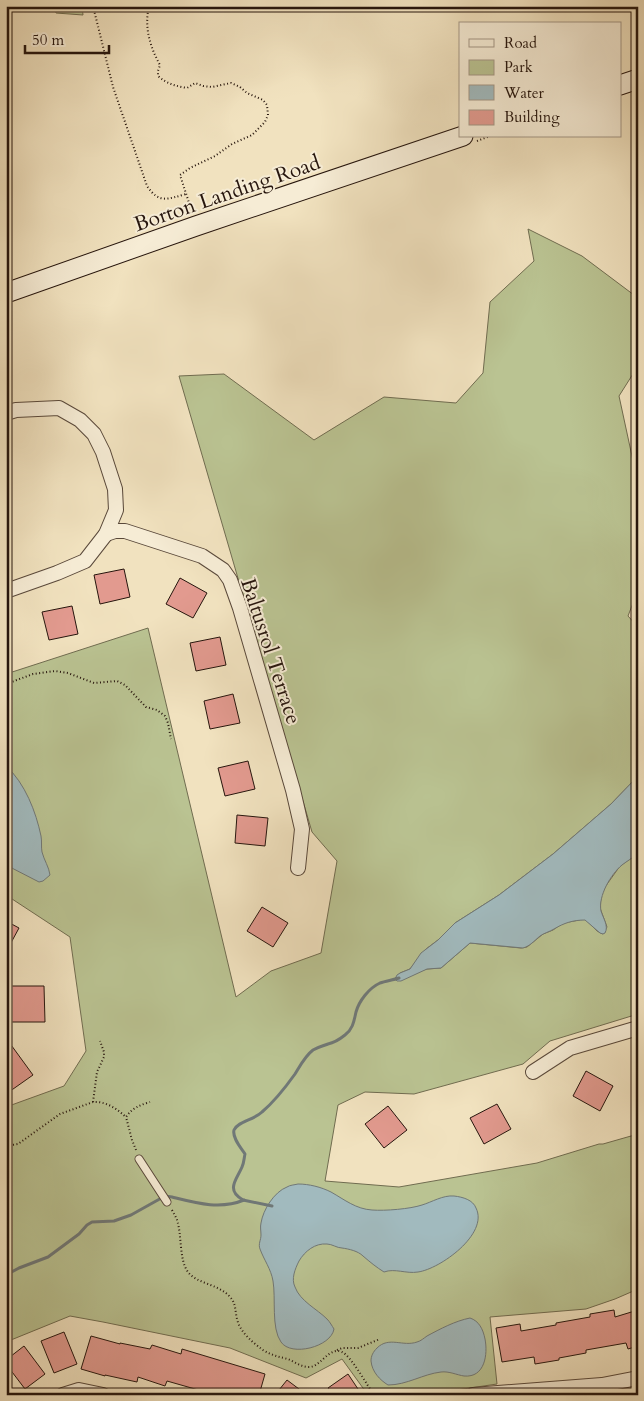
<svg xmlns="http://www.w3.org/2000/svg" width="644" height="1401" font-family="Cardo,serif">
<style>
.green{fill:#bac392;stroke:#706c50}
.water{fill:#a1babe;stroke:#707877}
.lines{fill:none;stroke-linecap:round;stroke-linejoin:round}
.stream{stroke:#707877;stroke-width:3}
.building{fill:#e29a8f;stroke:#26150d}
.lane-casing{stroke:#59483a;stroke-width:9}
.street-casing{stroke:#59483a;stroke-width:16}
.secondary-casing{stroke:#26150d;stroke-width:21}
.path{stroke:#26150d;stroke-width:2;stroke-dasharray:1 2.5;stroke-linecap:butt}
.lane{stroke:#f6ecd5;stroke-width:7}
.street{stroke:#f6ecd5;stroke-width:14}
.secondary{stroke:#f6ecd5;stroke-width:19}
.labels{text-anchor:middle;stroke-width:4;stroke-linejoin:round;paint-order:stroke}
.street-label{font-size:21px;fill:#26150d;stroke:#f6ecd5}
</style>
<rect width="100%" height="100%" fill="#f1e2bf"/>
<filter id="stains"><feTurbulence type="fractalNoise" baseFrequency=".004" numOctaves="4"/><feColorMatrix values="0 0 0 0 .2 0 0 0 0 .09 0 0 0 0 .02 0 0 0 .5 -.17"/></filter>
<radialGradient id="worn" r=".72"><stop offset=".6" stop-color="#630" stop-opacity="0"/><stop offset="1" stop-color="#630" stop-opacity=".3"/></radialGradient>
<g class="green">
<polygon points="54,6 82,6 83,15 56,13"/>
<polygon points="528,229 582,256 638,298 638,366 619,396 638,484 638,590 628,616 638,627 638,776 611,804 553,854 499,895 455,923 438,940 426,949 410,969 400,973 395,978 427,969 441,968 470,943 521,948 527,947 543,934 553,930 563,923 585,919 597,931 603,934 607,927 600,908 601,896 605,887 620,866 638,853 638,1014 550,1041 523,1064 414,1094 365,1092 338,1105 325,1181 399,1187 537,1163 599,1144 603,1144 638,1134 638,1289 615,1299 586,1309 490,1317 497,1384 422,1395 368,1395 342,1359 306,1378 230,1348 103,1322 70,1316 6,1342 6,1107 64,1086 86,1051 70,937 6,895 6,674 148,628 236,997 271,971 321,953 337,861 312,832 179,376 224,374 314,440 384,397 456,403 483,373 490,302 534,261"/>
</g>
<g class="water">
<path d="M 6,766 C 25,783 36,812 41,836 C 42,841 41,847 42,852 C 44,860 49,867 50,875 L 43,881 L 39,882 L 6,865 Z"/>
<path d="M 638,776 L 638,853 C 633,858 627,861 622,865 C 611,874 598,896 601,911 C 603,918 609,926 605,933 L 603,934 L 600,933 L 585,920 C 573,920 564,923 554,929 C 549,932 544,933 540,936 C 534,941 530,946 523,948 L 470,943 L 441,968 L 427,969 L 401,981 L 397,981 L 395,979 L 397,975 L 400,973 L 410,969 L 421,953 L 438,940 L 455,923 L 499,895 L 553,854 L 611,804 Z"/>
<path d="M 298,1184 C 309,1184 321,1187 331,1192 C 345,1200 356,1209 372,1210 C 385,1211 410,1209 422,1205 C 432,1202 443,1195 454,1196 C 463,1197 473,1200 476,1208 C 489,1234 440,1269 418,1272 C 406,1274 395,1268 384,1272 C 376,1267 370,1262 363,1256 C 358,1251 349,1249 342,1248 C 337,1248 332,1244 327,1244 C 315,1243 305,1251 299,1261 C 295,1269 291,1279 295,1287 C 300,1301 317,1309 327,1319 C 330,1322 332,1326 334,1329 C 331,1347 291,1357 281,1342 C 271,1328 276,1298 273,1281 C 271,1269 264,1260 260,1249 C 258,1244 261,1240 261,1235 C 261,1231 260,1227 261,1223 C 263,1210 274,1192 287,1187 C 290,1185 294,1185 298,1184 Z"/>
<path d="M 470,1318 C 479,1321 483,1329 485,1339 C 488,1354 485,1378 464,1376 C 457,1375 449,1371 441,1372 C 423,1374 407,1385 388,1385 C 380,1380 372,1372 371,1361 C 371,1356 373,1352 377,1348 C 389,1336 403,1347 417,1342 C 421,1341 424,1338 427,1336 C 440,1329 455,1321 470,1318 Z"/>
</g>
<g class="lines">
<g class="stream">
<path d="M 272,1206 L 243,1200 C 225,1190 237,1179 242,1167 C 244,1163 244,1158 245,1154 C 241,1148 232,1138 234,1130 C 238,1121 254,1120 262,1112 C 275,1101 285,1088 295,1074 C 300,1066 305,1056 313,1050 C 318,1047 323,1046 328,1044 C 333,1043 340,1039 345,1035 C 353,1029 354,1021 356,1012 C 359,1001 369,988 380,983 C 386,981 393,980 399,978"/>
<path d="M 6,1275 L 19,1268 L 48,1257 L 79,1234 L 87,1225 L 92,1222 L 114,1221 L 131,1215 L 165,1196 L 172,1197 C 196,1203 220,1210 244,1200"/>
</g>
</g>
<g class="building">
<polygon points="124,569 130,597 100,604 94,575"/>
<polygon points="180,578 207,593 193,618 166,604"/>
<polygon points="72,606 78,634 49,640 42,612"/>
<polygon points="220,637 226,665 196,671 190,643"/>
<polygon points="233,694 240,723 210,729 204,701"/>
<polygon points="248,761 255,789 225,796 218,768"/>
<polygon points="237,815 268,818 265,846 235,843"/>
<polygon points="262,907 288,923 273,947 247,931"/>
<polygon points="6,921 19,928 6,952"/>
<polygon points="6,986 44,986 45,1022 6,1022"/>
<polygon points="6,1038 33,1075 6,1094"/>
<polygon points="586,1071 613,1086 600,1111 573,1096"/>
<polygon points="497,1104 511,1129 484,1144 470,1118"/>
<polygon points="388,1106 407,1130 384,1148 365,1124"/>
<polygon points="614,1310 615,1317 638,1310 638,1346 628,1349 626,1343 586,1350 586,1353 559,1358 559,1360 535,1364 534,1357 502,1362 496,1328 520,1324 521,1331 556,1325 556,1323 590,1317 590,1314"/>
<polygon points="64,1332 77,1364 54,1373 41,1341"/>
<polygon points="91,1336 120,1344 120,1343 150,1349 152,1345 181,1354 182,1349 265,1374 259,1395 216,1395 167,1381 165,1386 138,1377 137,1382 105,1375 105,1376 81,1369"/>
<polygon points="24,1346 45,1374 25,1389 6,1364 6,1360"/>
<polygon points="348,1374 362,1395 333,1395 328,1388"/>
<polygon points="287,1380 307,1395 275,1395"/>
</g>
<g class="lines">
<g class="lane-casing">
<polyline id="lane" points="139,1159 167,1202"/>
</g>
<g class="street-casing">
<g id="street">
<polyline points="6,413 16,410 59,408 80,420 94,434 103,452 115,489 116,510 106,534 85,561 57,573 6,591"/>
<polyline points="106,534 115,531 125,531 202,556 223,570 230,580 240,608 293,790 302,829 298,868"/>
<polyline points="533,1072 570,1048 638,1028"/>
<polyline points="63,1395 79,1390 103,1395"/>
<polyline points="473,1395 602,1385 638,1378"/>
</g>
</g>
<g class="secondary-casing">
<g id="secondary">
<polyline points="620,85 638,79"/>
<polyline points="6,293 196,226 463,136"/>
</g>
</g>
<g class="path">
<path d="M 93,6 L 113,87 L 147,186 C 159,204 168,199 186,194"/>
<path d="M 149,6 C 144,27 150,47 160,65 L 158,71 L 158,76 C 167,84 176,86 187,88 L 195,83 L 203,86 L 212,87 L 231,83 L 240,87 L 247,93 L 263,100 L 267,105 L 268,115 L 265,122 L 252,135 L 232,144 L 215,156 L 190,168 L 180,175 L 192,212"/>
<polyline points="477,141 490,136"/>
<polyline points="6,684 33,674 55,671 68,673 94,683 117,681 125,685 146,707 157,710 165,716 168,723 171,739"/>
<polyline points="93,1102 97,1072 104,1057 104,1052 100,1041"/>
<path d="M 6,1145 L 12,1145 L 18,1144 L 60,1114 L 93,1102 C 106,1101 117,1109 126,1117"/>
<path d="M 136,1150 L 132,1140 L 126,1117 C 132,1108 140,1105 150,1102"/>
<path d="M 172,1210 C 174,1214 176,1217 177,1220 C 182,1235 179,1260 188,1272 C 197,1284 219,1284 230,1297 C 236,1303 235,1311 237,1319 C 240,1332 252,1342 263,1350 C 271,1355 279,1357 288,1359 C 295,1362 301,1367 309,1367 C 321,1367 329,1346 342,1352 C 351,1356 367,1385 374,1395"/>
<polyline points="337,1350 342,1348 358,1348 380,1339"/>
</g>
<use href="#lane" class="lane"/>
<use href="#street" class="street"/>
<use href="#secondary" class="secondary"/>
</g>
<g class="labels">
<g class="street-label">
<text transform="translate(227 193) rotate(-19)" y="7">Borton Landing Road</text>
<text transform="translate(271 651) rotate(72)" y="7">Baltusrol Terrace</text>
</g>
</g>
<rect width="644" height="1401" fill="none" stroke="#f1e2bf" stroke-width="25"/>
<rect x="8" y="8" width="629" height="1386" fill="none" stroke="#26150d" stroke-width="2.5"/>
<rect x="12" y="12" width="619" height="1376" fill="none" stroke="#26150d"/>
<rect x="459" y="22" width="162" height="115" fill="#f6ecd5" stroke="#a39685"/>
<rect x="469" y="39" width="25" height="8" fill="#f6ecd5" stroke="#a39685"/>
<text x="504" y="48" font-size="15" fill="#26150d">Road</text>
<rect x="469" y="60" width="25" height="15" fill="#bac392" stroke="#a39685"/>
<text x="504" y="72" font-size="15" fill="#26150d">Park</text>
<rect x="469" y="85" width="25" height="15" fill="#a1babe" stroke="#a39685"/>
<text x="504" y="98" font-size="15" fill="#26150d">Water</text>
<rect x="469" y="110" width="25" height="15" fill="#e29a8f" stroke="#a39685"/>
<text x="504" y="122" font-size="15" fill="#26150d">Building</text>
<path d="M25 45v8h84v-8" fill="none" stroke="#26150d" stroke-width="2.5"/>
<text x="32" y="45" font-size="15" fill="#26150d" stroke="#f6ecd5" stroke-width="4" paint-order="stroke">50 m</text>
<rect width="100%" height="100%" filter="url(#stains)"/>
<rect width="100%" height="100%" fill="url(#worn)"/>
</svg>
